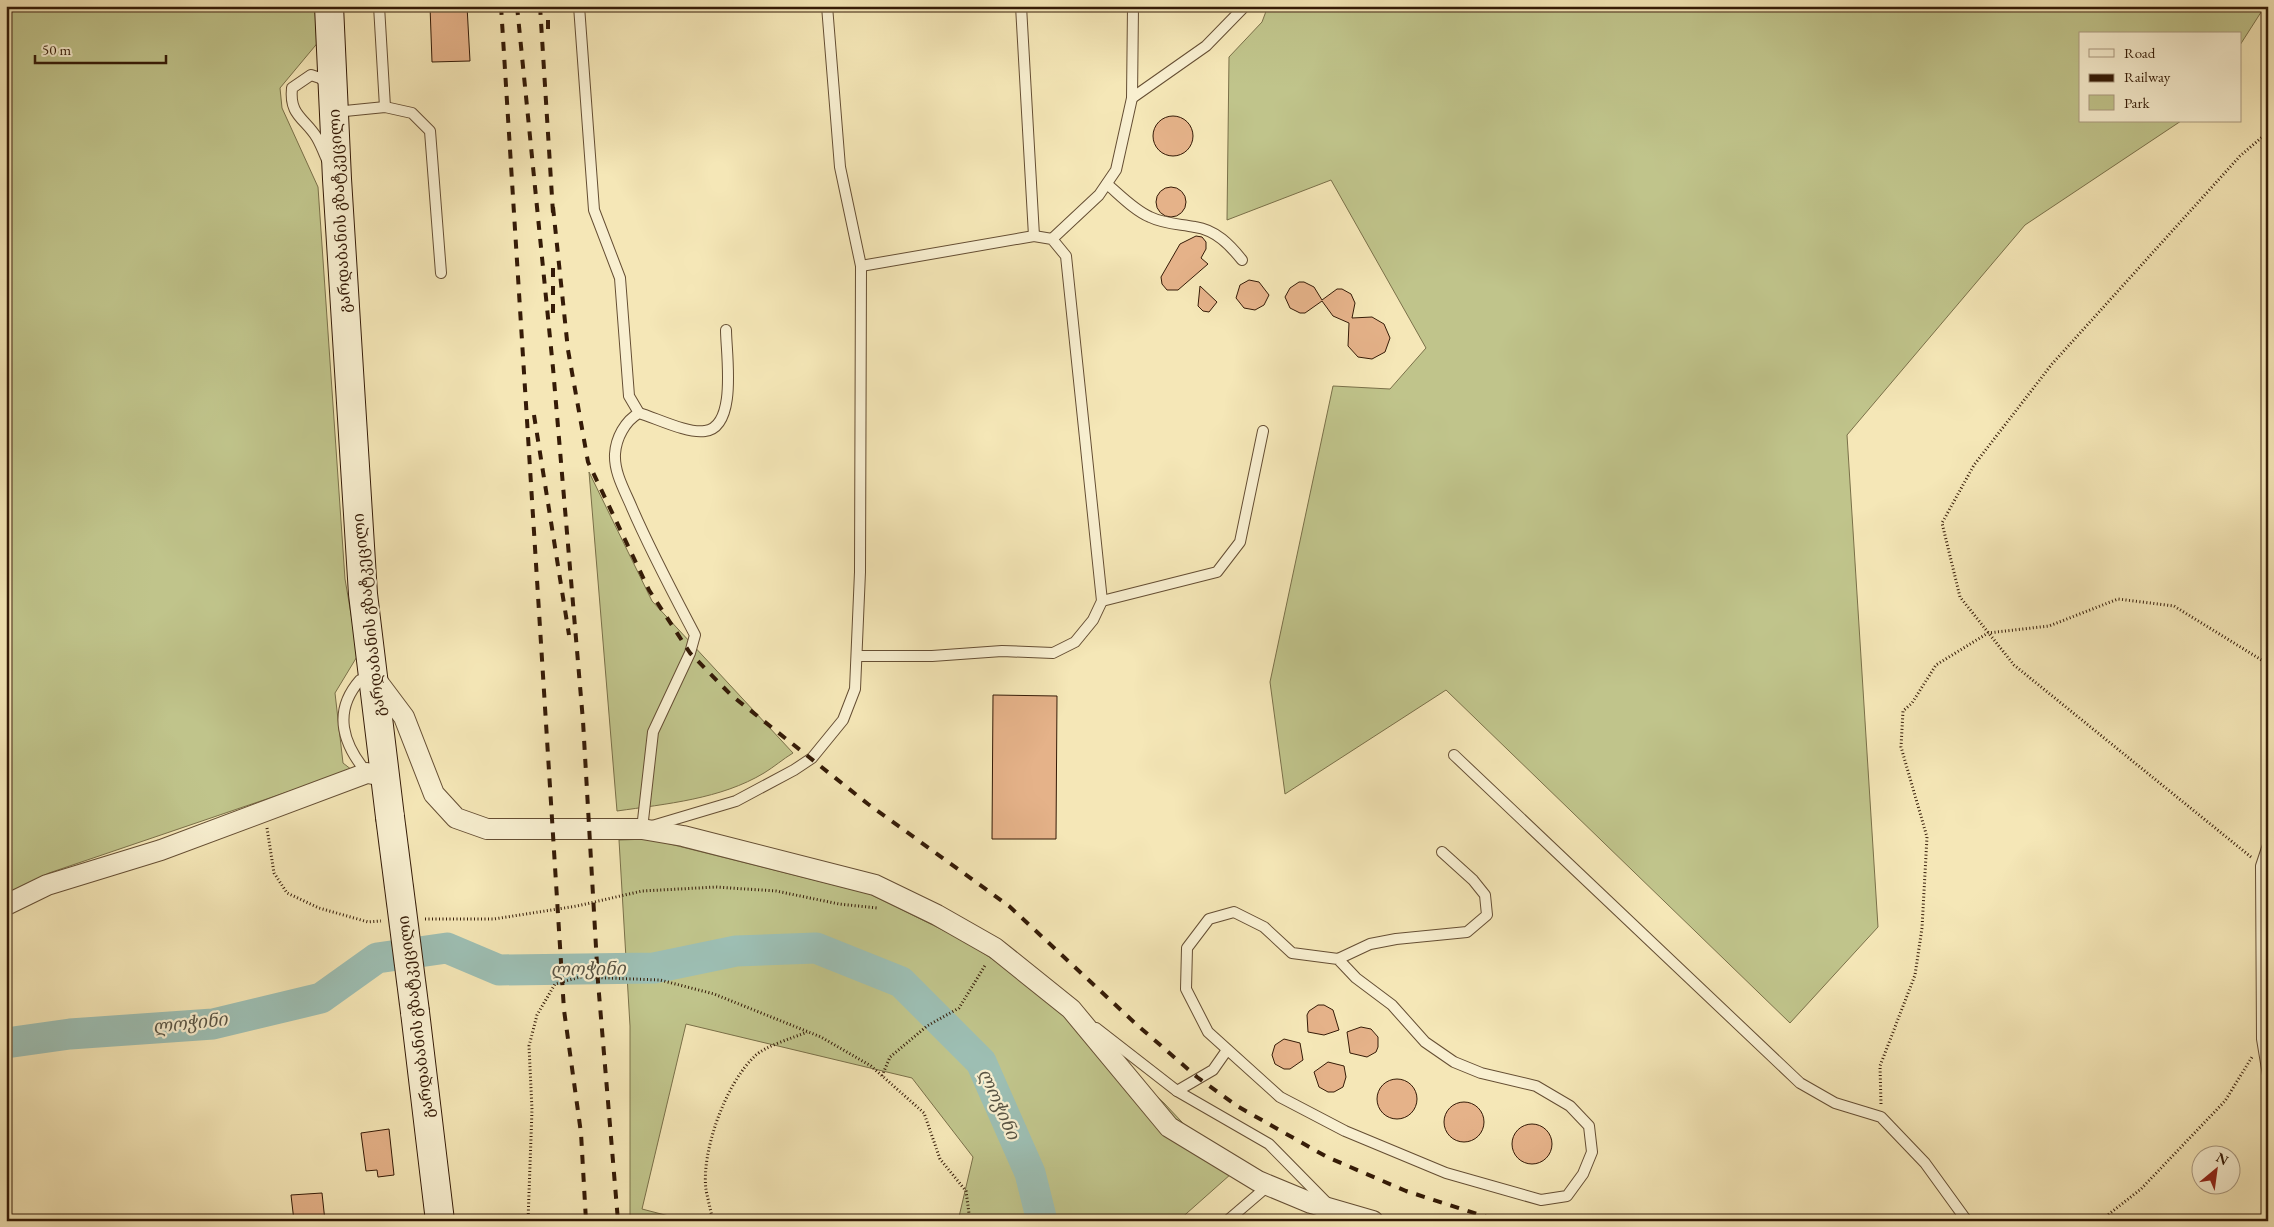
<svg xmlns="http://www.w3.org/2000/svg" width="2274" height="1227" font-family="'EB Garamond','Noto Serif Georgian',serif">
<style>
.green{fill:#c0c48b;stroke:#7a7049}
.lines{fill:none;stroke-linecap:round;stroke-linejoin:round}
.river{stroke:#9dbfb4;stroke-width:31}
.building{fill:#e5b289;stroke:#351b07}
.lane-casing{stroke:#654e33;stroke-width:12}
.street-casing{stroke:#654e33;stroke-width:22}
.secondary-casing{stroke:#351b07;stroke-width:30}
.path{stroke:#351b07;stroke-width:3;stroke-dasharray:1 2.5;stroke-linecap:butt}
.lane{stroke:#f8efd0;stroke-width:10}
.street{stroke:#f8efd0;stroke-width:20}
.secondary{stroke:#f8efd0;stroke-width:28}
.rail{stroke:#351b07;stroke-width:4;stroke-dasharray:9 9;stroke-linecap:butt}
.secondary-bridge-casing{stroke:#351b07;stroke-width:30;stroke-linecap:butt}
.secondary-bridge{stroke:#f8efd0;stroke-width:28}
.labels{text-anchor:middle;stroke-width:4.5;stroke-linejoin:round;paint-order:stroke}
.street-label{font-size:16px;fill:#351b07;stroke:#f8efd0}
.water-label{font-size:18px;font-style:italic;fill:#595444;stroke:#f8efd0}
</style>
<rect width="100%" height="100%" fill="#f5e7b7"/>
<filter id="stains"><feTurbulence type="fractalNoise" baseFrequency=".004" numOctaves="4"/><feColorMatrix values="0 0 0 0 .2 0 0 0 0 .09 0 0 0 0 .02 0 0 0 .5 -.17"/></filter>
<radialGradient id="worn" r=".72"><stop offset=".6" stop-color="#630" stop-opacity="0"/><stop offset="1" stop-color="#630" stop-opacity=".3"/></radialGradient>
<g class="green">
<polygon points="6,6 318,6 320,40 280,88 282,108 318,187 345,579 358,655 335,693 343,763 352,770 49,873 6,894"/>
<polygon points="1268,6 2265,6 2240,45 2240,34 2080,34 2080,121 2181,121 2025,225 1847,435 1878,927 1790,1023 1446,690 1285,794 1270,682 1333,386 1390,389 1426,348 1331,180 1227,220 1229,57 1262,22"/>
<path d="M 589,472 L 652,601 L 793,753 C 783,759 774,767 764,773 C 721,799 666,804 617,811 Z"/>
<polygon points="650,839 870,894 965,941 1039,990 1164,1103 1231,1174 1178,1221 958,1221 973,1157 912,1078 686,1024 642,1209 688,1221 630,1221 630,1026 619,840"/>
</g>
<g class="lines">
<polyline class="river" points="6,1043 70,1034 213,1024 321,998 377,958 447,948 499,970 654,968 736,951 816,948 901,982 981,1062 1030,1173 1042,1221"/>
</g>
<g class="building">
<polygon points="430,6 467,6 470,61 432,62"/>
<circle cx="1173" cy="136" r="20"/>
<circle cx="1171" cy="202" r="15"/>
<polygon points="1196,236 1202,237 1206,242 1206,249 1201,258 1208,264 1178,290 1167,290 1162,284 1161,277 1180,244"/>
<polygon points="1249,280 1259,282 1269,295 1264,305 1255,310 1244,308 1236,298 1240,285"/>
<polygon points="1299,282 1304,282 1314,287 1322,300 1337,289 1342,289 1351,294 1355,303 1352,318 1372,317 1384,324 1390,338 1385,352 1372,359 1358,357 1348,346 1349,323 1333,316 1322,301 1305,313 1300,313 1290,308 1285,297 1290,288"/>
<polygon points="1200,286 1217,302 1209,312 1203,311 1198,306"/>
<polygon points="993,695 1057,696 1056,839 992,839"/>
<polygon points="1318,1005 1324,1005 1333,1010 1339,1030 1324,1035 1308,1032 1307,1015 1309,1011"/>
<polygon points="1361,1027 1371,1029 1378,1037 1378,1047 1376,1052 1367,1057 1350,1053 1347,1032"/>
<polygon points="1284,1039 1300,1043 1303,1060 1290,1069 1284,1069 1275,1064 1272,1055 1275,1045"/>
<polygon points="1328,1062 1344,1066 1346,1077 1343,1087 1334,1092 1328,1092 1319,1087 1314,1072"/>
<circle cx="1397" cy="1099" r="20"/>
<circle cx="1464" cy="1122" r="20"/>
<circle cx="1532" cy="1144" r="20"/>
<polygon points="389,1129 394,1175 378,1177 377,1170 366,1171 361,1133"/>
<polygon points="322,1193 325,1221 294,1221 291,1195"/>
</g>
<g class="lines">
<g class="lane-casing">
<g id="lane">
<polyline points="379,6 385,107"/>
<polyline points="579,6 594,210 620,278 629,396 639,413"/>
<polyline points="1021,6 1034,236"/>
<polyline points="1132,98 1206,46 1245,6"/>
<polyline points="335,112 385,107 412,113 430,131 441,273"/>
<path d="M 327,160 C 324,153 321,145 317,138 C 305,118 289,116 292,88 L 311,75 L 320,78 L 330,86"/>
<path d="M 1107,184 C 1120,195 1134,210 1150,217 C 1164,224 1180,224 1195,227 C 1216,230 1230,245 1242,260"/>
<polyline points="1052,239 1099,195 1116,170 1132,98 1133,6"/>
<path d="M 726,330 C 726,353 738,427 705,431 C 688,434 656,418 639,413 C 625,421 616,438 615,454 C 614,473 625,491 632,508 C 651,552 673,593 695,635 L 690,653 L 653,732 L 642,829 L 736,801 L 794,770 L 812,758 L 843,720 L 855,689 L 860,572 L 861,266 L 840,167 L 827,6"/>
<polyline points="1102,601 1217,572 1240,542 1263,431"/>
<polyline points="857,656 932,656 1002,651 1053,653 1075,642 1093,620 1102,601 1066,256 1052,239 1034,236 861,266"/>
<polyline points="1454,755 1800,1083 1835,1103 1881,1117 1925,1163 1967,1221"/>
<path d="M 367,773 C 343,744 332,712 360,680 L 373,677"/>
<polyline points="2268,845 2261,866 2262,1039 2268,1075"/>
<polyline points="1338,959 1356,978 1392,1005 1425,1042 1454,1062 1481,1073 1536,1086 1570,1106 1589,1126 1592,1152 1583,1174 1567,1196 1541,1200 1446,1173 1345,1131 1280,1097 1208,1032 1186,989 1187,948 1209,919 1234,912 1264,927 1292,953 1338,959 1370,944 1396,939 1467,932 1487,915 1485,895 1473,880 1442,852"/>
<polyline points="1096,1028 1177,1091 1269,1144 1328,1204"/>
<polyline points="1177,1091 1213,1070 1227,1050"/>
<polyline points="1227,1221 1269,1185"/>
</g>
</g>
<g class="street-casing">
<g id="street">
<polyline points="374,677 404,717 434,794 456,818 487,829 642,829 683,836 875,885 937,915 995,948 1071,1009 1169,1127 1258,1181 1311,1203 1373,1221"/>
<polyline points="6,905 47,885 161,850 367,773 385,776"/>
</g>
</g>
<g class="secondary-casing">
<g id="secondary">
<polyline points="329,6 337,179 363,594 390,817"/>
<polyline points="415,1012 440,1221"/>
</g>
</g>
<g class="path">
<polyline points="267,828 274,873 287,893 319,908 368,922 381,921"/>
<polyline points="2251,857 2014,665 1960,597 1942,523 1974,465 2052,364 2240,156 2268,132"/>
<polyline points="425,919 494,919 577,906 642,891 716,887 776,891 839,904 877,908"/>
<polyline points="882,1076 890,1057 927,1026 959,1008 986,964"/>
<polyline points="1881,1104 1880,1066 1915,975 1922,928 1927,837 1901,747 1903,711 1912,703 1936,665 1988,633 2049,626 2118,599 2174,606 2268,664"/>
<path d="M 712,1217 C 710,1208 708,1199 706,1190 C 701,1151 726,1083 755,1056 C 765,1046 793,1038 807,1032"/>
<polyline points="528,1221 532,1110 529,1046 537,1015 555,984 580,977 660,980 714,994 821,1037 871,1066 924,1113 940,1159 966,1191 970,1221"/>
<polyline points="2100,1221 2141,1189 2225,1101 2252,1057"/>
</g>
<use href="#lane" class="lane"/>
<use href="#street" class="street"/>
<use href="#secondary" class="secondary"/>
<g class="rail">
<polyline points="501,6 564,1010 581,1133 586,1221"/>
<polyline points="517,6 553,368 583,721 598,982 618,1221"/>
<polyline points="540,6 553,213"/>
<polyline points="548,29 548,6"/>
<polyline points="553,207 568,350 588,462 649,590 690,653 731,695 868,804 1009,906 1136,1024 1197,1077 1237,1106 1327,1157 1406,1191 1499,1221"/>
<polyline points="553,313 553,266"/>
<polyline points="534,415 569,635"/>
</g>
<g class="secondary-bridge-casing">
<polyline id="secondary-bridge" points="390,817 415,1012"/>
</g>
<use href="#secondary-bridge" class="secondary-bridge"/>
</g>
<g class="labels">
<g class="street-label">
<text transform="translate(339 211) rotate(-93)" y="6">გარდაბანის გზატკეცილი</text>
<text transform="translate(368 615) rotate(-96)" y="6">გარდაბანის გზატკეცილი</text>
<text transform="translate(415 1017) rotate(-97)" y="6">გარდაბანის გზატკეცილი</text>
</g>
<g class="water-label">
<text transform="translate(588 969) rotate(-1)" y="6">ლოჭინი</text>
<text transform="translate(190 1023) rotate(-6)" y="6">ლოჭინი</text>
<text transform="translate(999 1104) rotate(66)" y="6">ლოჭინი</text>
</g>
</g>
<rect width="2274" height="1227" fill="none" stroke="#f5e7b7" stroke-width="25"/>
<rect x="8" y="8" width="2259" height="1212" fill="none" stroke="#351b07" stroke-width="2.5"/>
<rect x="12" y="12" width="2249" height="1202" fill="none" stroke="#351b07"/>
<rect x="2079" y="32" width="162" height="90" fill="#f8efd0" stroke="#aa9a80"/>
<rect x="2089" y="49" width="25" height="8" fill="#f8efd0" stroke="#aa9a80"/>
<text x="2124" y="58" font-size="15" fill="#351b07">Road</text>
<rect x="2089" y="74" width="25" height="8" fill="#351b07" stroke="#aa9a80"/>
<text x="2124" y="82" font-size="15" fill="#351b07">Railway</text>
<rect x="2089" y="95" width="25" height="15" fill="#c0c48b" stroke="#aa9a80"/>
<text x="2124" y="108" font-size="15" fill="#351b07">Park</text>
<g transform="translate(2216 1170) rotate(29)"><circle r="24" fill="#f8efd0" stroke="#aa9a80"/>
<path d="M0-4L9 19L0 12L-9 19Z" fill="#8f2418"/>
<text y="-8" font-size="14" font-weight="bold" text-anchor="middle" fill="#351b07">N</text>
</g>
<path d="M35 55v8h131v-8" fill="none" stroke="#351b07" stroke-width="2.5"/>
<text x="42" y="55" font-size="15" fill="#351b07" stroke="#f8efd0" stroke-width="4" paint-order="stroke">50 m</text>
<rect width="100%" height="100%" filter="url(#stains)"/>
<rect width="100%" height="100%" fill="url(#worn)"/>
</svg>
